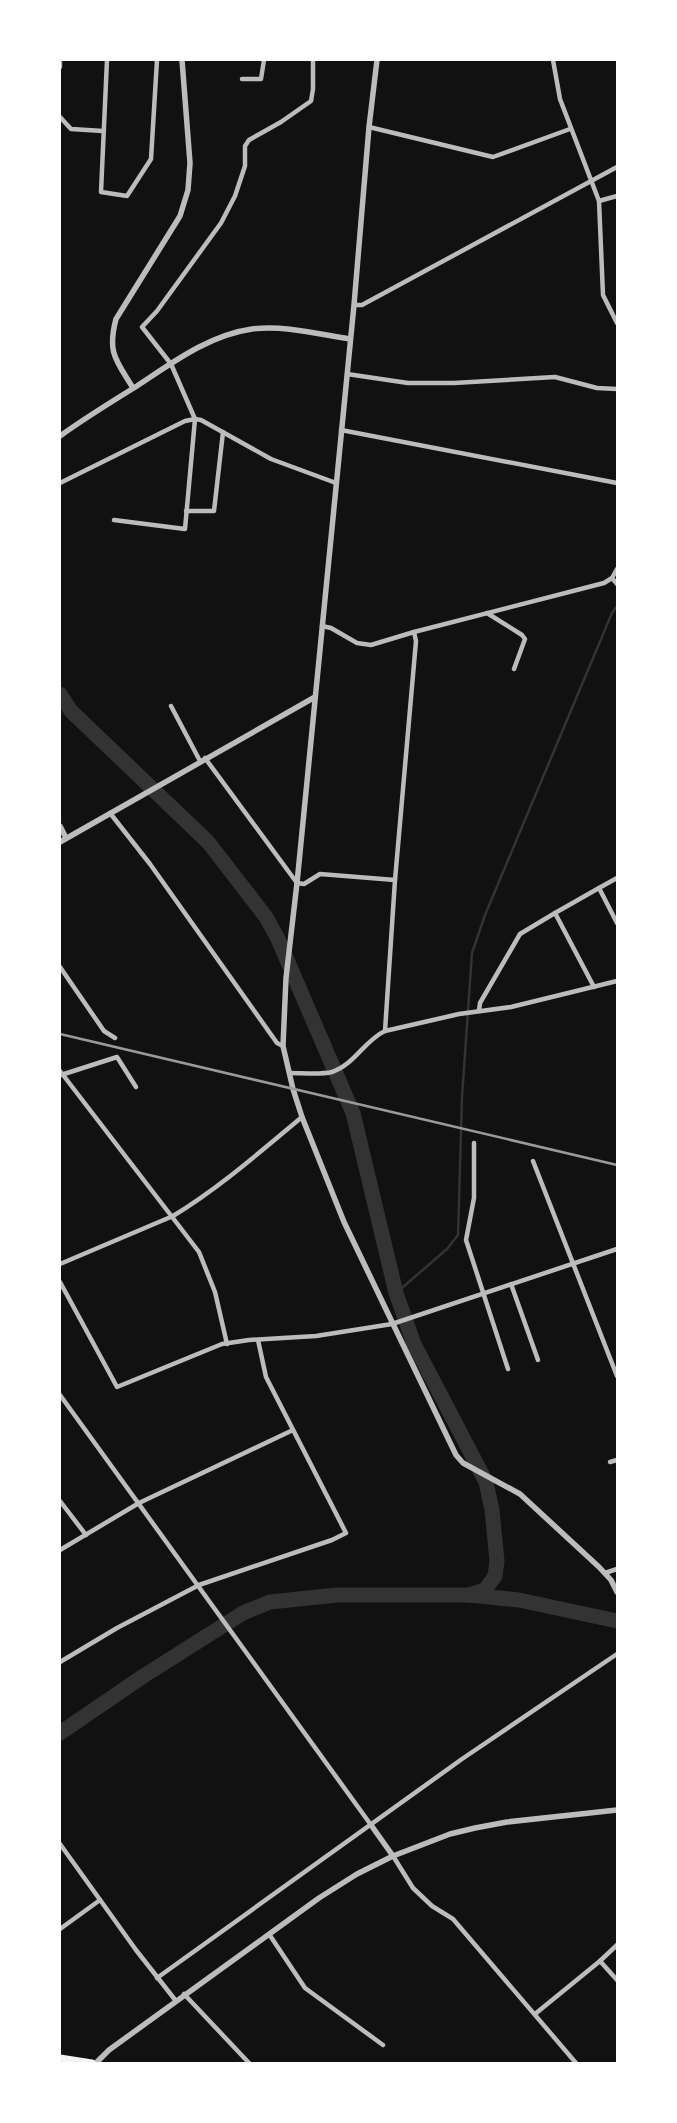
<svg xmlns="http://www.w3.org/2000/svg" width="677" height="2123" font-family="'Exo 2',sans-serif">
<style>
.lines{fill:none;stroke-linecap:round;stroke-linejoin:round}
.stream{stroke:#333;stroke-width:2.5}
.river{stroke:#333;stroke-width:15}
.minor{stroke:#bcbcbc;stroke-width:4.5}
.tertiary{stroke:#bcbcbc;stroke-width:5.5}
.secondary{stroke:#f5f5f5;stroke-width:7}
.rail{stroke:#9a9a9a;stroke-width:2.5}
</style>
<rect width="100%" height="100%" fill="#111"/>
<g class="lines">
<polyline class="stream" points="396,1293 447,1249 458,1235 462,1097 472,953 485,915 612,613 617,606"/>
<g class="river">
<polyline points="60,694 71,711 208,842 266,917 278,939 353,1113 396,1293 414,1344 486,1482 492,1510 497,1561 495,1576 485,1590 469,1595"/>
<polyline points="60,1733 142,1677 243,1613 270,1602 337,1595 469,1595 519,1600 617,1621"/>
</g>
<g class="minor">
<polyline points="107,60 101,192 127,196 151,159 157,60"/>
<polyline points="553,60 560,99 599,201 603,295 617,323"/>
<polyline points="60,62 60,67"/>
<polyline points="242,79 261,79 264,60"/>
<polyline points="60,117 71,129 103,131"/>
<polyline points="369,127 493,157 570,129"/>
<polyline points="599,201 617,196"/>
<polyline points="354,305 362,305 617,167"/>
<polyline points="347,374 408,383 454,383 555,377 597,388 617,389"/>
<polyline points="341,430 617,483"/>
<polyline points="60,483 185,421 195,419 201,420 271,459 336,483"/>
<polyline points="186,511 214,511 223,432"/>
<polyline points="114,520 185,529 195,419 171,364 142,327 157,311 221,223 235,196 245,166 245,146 249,140 281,122 311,101 313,89 313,60"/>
<polyline points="612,578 617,569"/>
<polyline points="487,613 522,635 525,639 514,669"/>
<polyline points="322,626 331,628 357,643 371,645 414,632 604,583 612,578 617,584"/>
<polyline points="171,706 200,761"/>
<polyline points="205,758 297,883 304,884 320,874 395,880"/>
<polyline points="110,813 150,864 277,1043 283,1046"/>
<polyline points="617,878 599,888 617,923"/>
<polyline points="555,913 599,888"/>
<polyline points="60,967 104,1031 115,1038"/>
<polyline points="479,1011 480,1003 520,934 555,913 594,987"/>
<polyline points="385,1031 395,880 416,641 414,632"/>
<polyline points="60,1071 199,1252 215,1292 227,1344"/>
<path d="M 289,1073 C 303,1073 320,1075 332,1072 C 354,1065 365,1040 385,1031 L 459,1014 L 511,1007 L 617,981"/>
<polyline points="61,1075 117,1057 136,1087"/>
<polyline points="474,1143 474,1198 466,1240 508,1369"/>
<polyline points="533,1161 617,1376"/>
<path d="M 60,1264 L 173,1216 C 219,1188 260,1152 302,1117"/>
<polyline points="60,1282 117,1387 222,1344 249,1340 316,1336 392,1324 617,1249"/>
<polyline points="511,1284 538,1360"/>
<polyline points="60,1395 371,1825"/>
<polyline points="610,1462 617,1460"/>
<polyline points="60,1501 86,1535"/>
<polyline points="60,1550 139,1503 293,1430"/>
<polyline points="605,1573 617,1569"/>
<polyline points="60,1662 117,1628 199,1585 332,1540 346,1533 266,1377 258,1340"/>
<polyline points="60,1844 136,1950 176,2001"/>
<polyline points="393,1856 413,1888 432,1906 453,1919 576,2063"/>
<polyline points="60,1929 100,1900"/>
<polyline points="269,1934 305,1988 383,2045"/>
<polyline points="600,1961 617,1980"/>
<polyline points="157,1978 462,1759 617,1654"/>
<polyline points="184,1994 249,2063"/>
<polyline points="535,2014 600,1961 617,1945"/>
</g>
<g class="tertiary">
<polyline points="377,60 369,127 354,305 297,883 286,978 283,1046 293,1089 302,1117 344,1222 456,1455 463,1463 520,1494 599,1567 611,1580 617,1592"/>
<path d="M 133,388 C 116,360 107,353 116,319 L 180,216 L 188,190 L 190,163 L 182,60"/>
<path d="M 60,436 C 85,418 111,402 137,386 C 172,363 209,335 252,329 C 284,325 318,334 350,339"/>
<polyline points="60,826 66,838"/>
<polyline points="60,842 315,697"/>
<polyline points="371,1825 393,1856"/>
<polyline points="96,2063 109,2050 319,1898 357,1874 393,1856 450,1834 475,1828 507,1822 617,1810"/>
</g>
<polyline class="secondary" points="60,2058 92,2063"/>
<polyline class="rail" points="60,1034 617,1165"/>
</g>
<rect width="677" height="2123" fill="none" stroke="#ffffff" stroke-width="122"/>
</svg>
